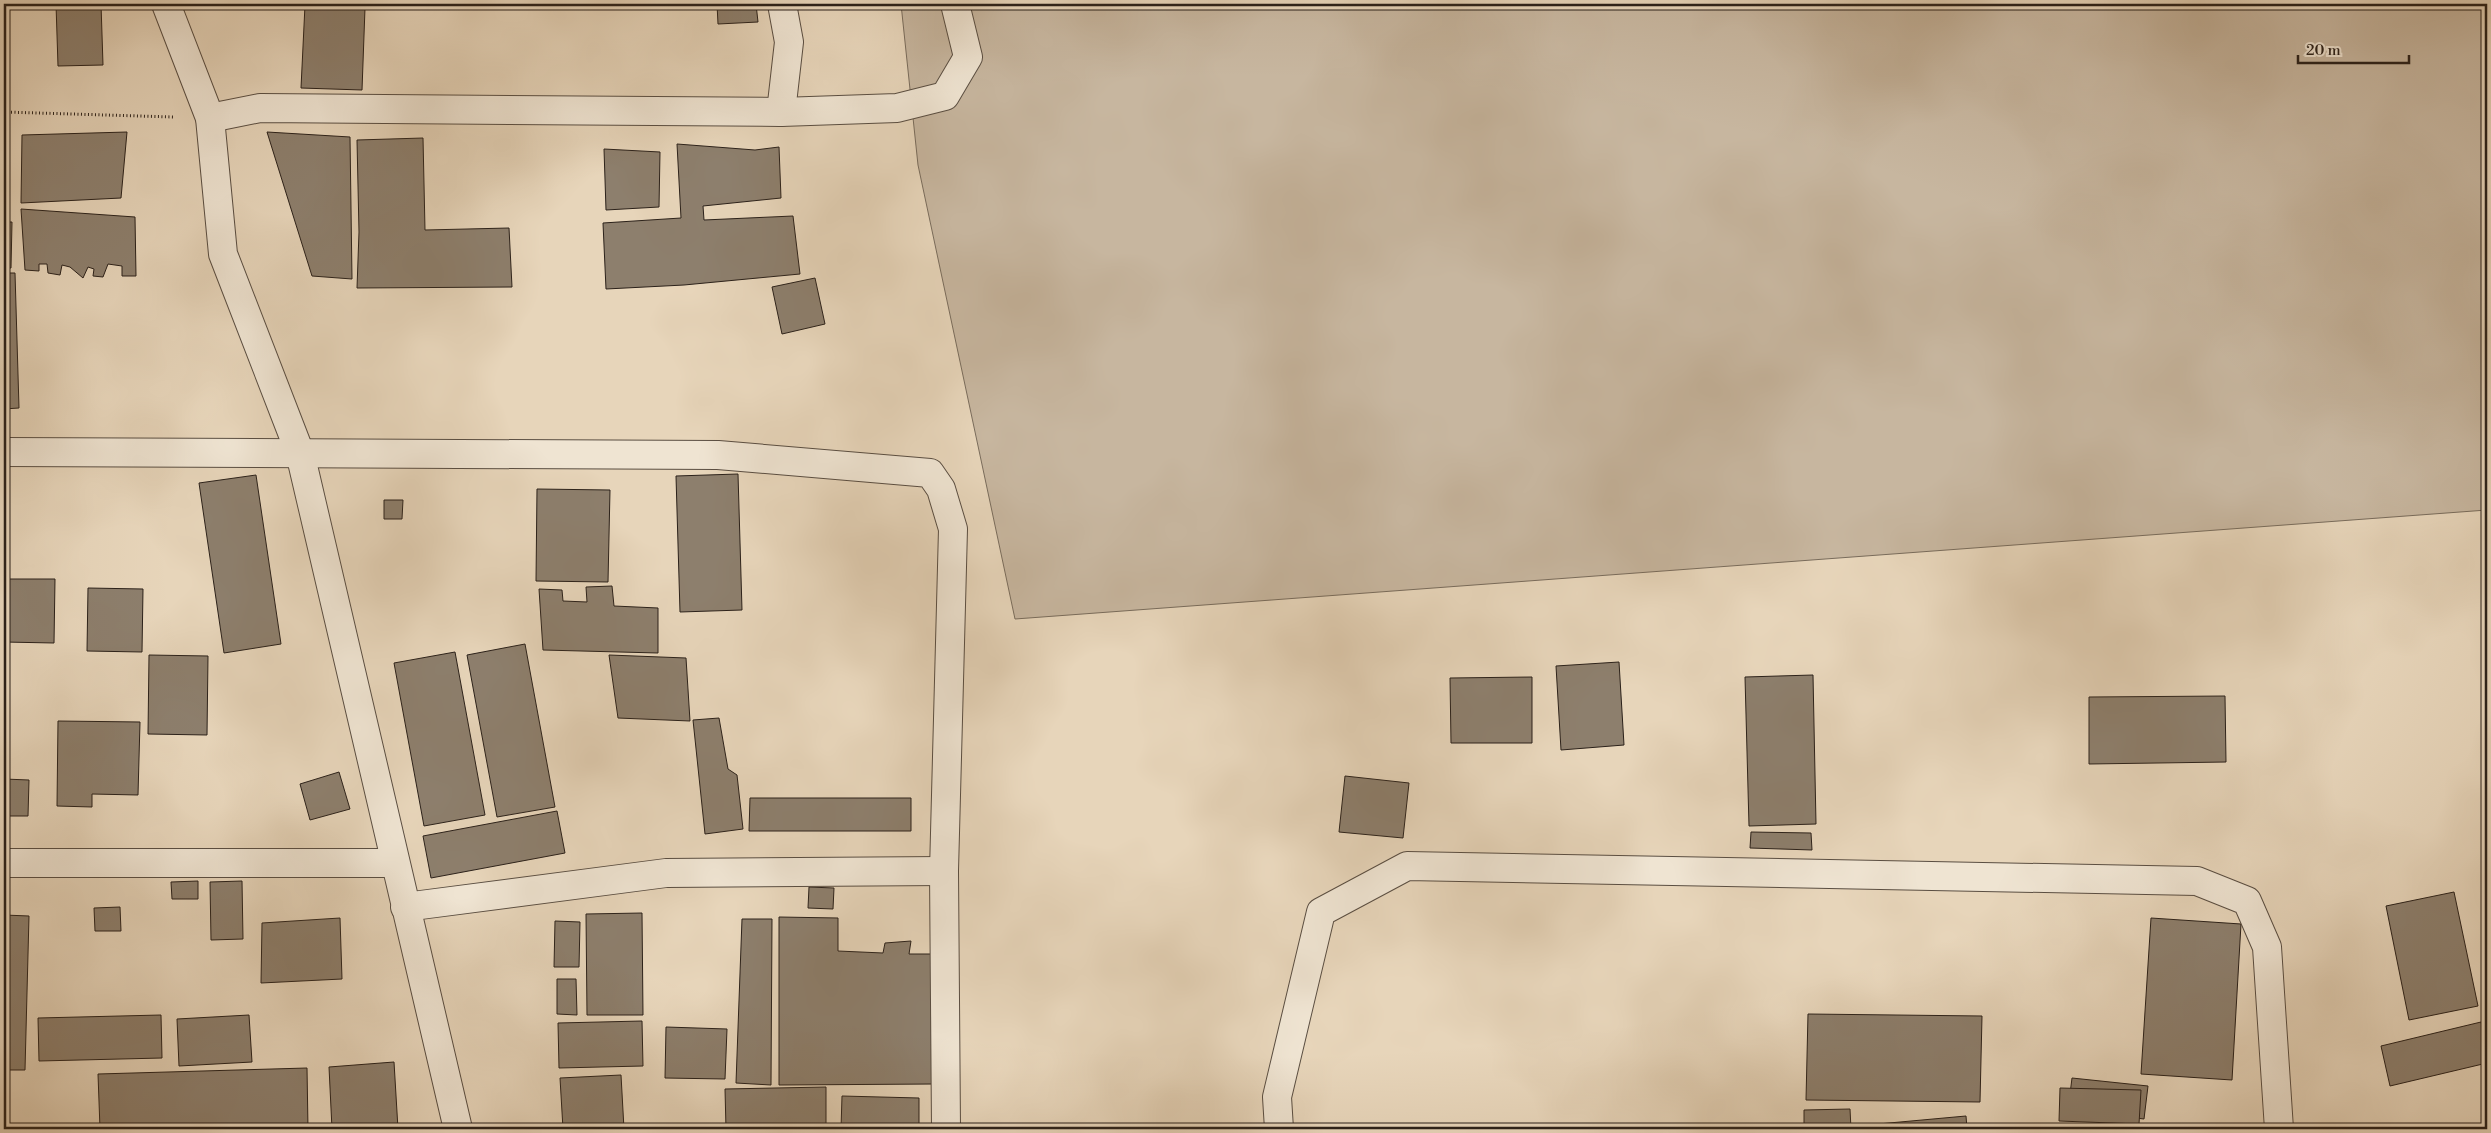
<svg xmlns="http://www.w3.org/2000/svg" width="2491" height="1133" font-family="'Libre Bodoni',serif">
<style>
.green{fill:#c7b69f;stroke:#796c5c}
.building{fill:#8d7f6d;stroke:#2b211a}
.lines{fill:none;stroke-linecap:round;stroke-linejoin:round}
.street-casing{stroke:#5a4e42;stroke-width:30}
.path{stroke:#2b211a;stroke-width:3;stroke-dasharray:1 2.5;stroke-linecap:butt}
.street{stroke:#efe4d2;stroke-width:28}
</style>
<rect width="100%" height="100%" fill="#e7d5ba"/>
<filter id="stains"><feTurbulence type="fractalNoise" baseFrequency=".004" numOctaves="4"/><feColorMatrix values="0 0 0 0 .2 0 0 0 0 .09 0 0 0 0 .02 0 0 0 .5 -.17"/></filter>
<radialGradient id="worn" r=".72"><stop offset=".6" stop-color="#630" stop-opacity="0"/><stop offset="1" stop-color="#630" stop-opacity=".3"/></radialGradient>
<polygon class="green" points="901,4 2487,4 2487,510 1015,619 918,165"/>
<g class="building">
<polygon points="56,4 101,4 103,65 58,66"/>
<polygon points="446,4 502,4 502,6 446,8"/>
<polygon points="717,4 756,4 758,22 718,24"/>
<polygon points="305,5 365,8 362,90 301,88"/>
<polygon points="127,132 121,198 21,203 22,135"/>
<polygon points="267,132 350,137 352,279 312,276"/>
<polygon points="423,138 425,230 509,228 512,287 357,288 359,232 357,140"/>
<polygon points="677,144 755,150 779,147 781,198 703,206 704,220 793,216 800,274 684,285 606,289 603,223 681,218"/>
<polygon points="604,149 660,152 659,207 606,210"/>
<polygon points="21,209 135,217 136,276 122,276 122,266 108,264 103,277 93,276 94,269 88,267 83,278 70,267 62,265 60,275 48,273 47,264 39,264 39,271 25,270"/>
<polygon points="4,222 12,222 11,268 4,268"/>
<polygon points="4,273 15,273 19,408 4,409"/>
<polygon points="815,278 825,324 782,334 772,287"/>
<polygon points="738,474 742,610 680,612 676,476"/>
<polygon points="256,475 281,644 224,653 199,483"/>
<polygon points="537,489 610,490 608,582 536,581"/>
<polygon points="384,500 403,500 402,519 384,519"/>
<polygon points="4,579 55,579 54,643 4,642"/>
<polygon points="612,586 614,606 658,608 658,653 543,650 539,589 562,590 563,601 587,602 586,587"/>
<polygon points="88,588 143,589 142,652 87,651"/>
<polygon points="525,644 555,807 497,817 467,655"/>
<polygon points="455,652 485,815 424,826 394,663"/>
<polygon points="149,655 208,656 207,735 148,734"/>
<polygon points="609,655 686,658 690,721 618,718"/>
<polygon points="1619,662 1624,745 1561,750 1556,666"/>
<polygon points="1813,675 1816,824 1749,826 1745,677"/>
<polygon points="1532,677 1532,743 1451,743 1450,678"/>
<polygon points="2225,696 2226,762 2089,764 2089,697"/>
<polygon points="719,718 728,769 737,775 743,829 705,834 693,720"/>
<polygon points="58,721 140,722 138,795 92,794 92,807 57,806"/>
<polygon points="339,772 350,809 310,820 300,784"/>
<polygon points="1345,776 1409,783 1403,838 1339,832"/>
<polygon points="4,779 29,780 28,816 4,816"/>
<polygon points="750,798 911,798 911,831 749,831"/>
<polygon points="557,811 565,853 431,878 423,836"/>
<polygon points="1751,832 1811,833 1812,850 1750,848"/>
<polygon points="198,881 198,899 172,899 171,882"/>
<polygon points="242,881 243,939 211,940 210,882"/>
<polygon points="809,887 834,888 833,909 808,908"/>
<polygon points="2454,892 2478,1006 2409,1020 2386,906"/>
<polygon points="120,907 121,931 95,931 94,908"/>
<polygon points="642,913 643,1015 587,1015 586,914"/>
<polygon points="4,915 29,916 25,1070 4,1070"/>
<polygon points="779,917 838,918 838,951 883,953 885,943 911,941 909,954 934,954 933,1084 779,1085"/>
<polygon points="340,918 342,979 261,983 262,923"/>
<polygon points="2151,918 2241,924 2232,1080 2141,1074"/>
<polygon points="742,919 772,919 771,1085 736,1083"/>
<polygon points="555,921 580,922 579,967 554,967"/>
<polygon points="557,979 576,979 577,1015 557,1014"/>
<polygon points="1808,1014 1982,1016 1980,1102 1806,1100"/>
<polygon points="161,1015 162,1058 39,1061 38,1018"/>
<polygon points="249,1015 252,1062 179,1066 177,1019"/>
<polygon points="642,1021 643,1066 559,1068 558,1023"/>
<polygon points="2481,1022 2487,1048 2487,1063 2390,1086 2381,1046"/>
<polygon points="666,1027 727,1029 725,1079 665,1078"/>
<polygon points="394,1062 398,1129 332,1129 329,1067"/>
<polygon points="307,1068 308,1129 100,1129 98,1074"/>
<polygon points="621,1075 624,1129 563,1129 560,1078"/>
<polygon points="2072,1078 2148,1086 2144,1119 2068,1110"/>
<polygon points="826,1087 826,1129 726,1129 725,1089"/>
<polygon points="2060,1088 2141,1090 2139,1124 2059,1121"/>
<polygon points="842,1096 919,1098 919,1129 841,1129"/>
<polygon points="1850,1109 1851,1129 1804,1129 1804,1110"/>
<polygon points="1966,1116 1967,1129 1878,1129 1878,1124"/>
<polygon points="2104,1124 2127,1127 2127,1129 2103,1129"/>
</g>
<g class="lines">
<g class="street-casing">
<g id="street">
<polyline points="166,4 210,118 223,254 300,453 458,1129"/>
<polyline points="781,112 789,42 782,4"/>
<polyline points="210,118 260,108 781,112 897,108 945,96 968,57 955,4"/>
<polyline points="4,452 718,455 930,473 941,489 953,529 944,871 946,1129"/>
<polyline points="4,863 395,863"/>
<polyline points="405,907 666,873 944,871"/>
<polyline points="1279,1129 1277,1097 1321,912 1407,866 2197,881 2247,901 2267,947 2279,1129"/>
</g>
</g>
<polyline class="path" points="4,112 173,117"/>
<use href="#street" class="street"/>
</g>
<rect width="2491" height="1133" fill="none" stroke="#e7d5ba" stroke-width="20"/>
<rect x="5" y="5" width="2481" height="1123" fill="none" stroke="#2b211a" stroke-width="2.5"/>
<rect x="10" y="10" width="2471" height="1113" fill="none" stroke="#2b211a"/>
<path d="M2298 55v8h111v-8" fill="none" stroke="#2b211a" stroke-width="2.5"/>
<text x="2306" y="55" font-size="15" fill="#2b211a" stroke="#efe4d2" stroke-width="4" paint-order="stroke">20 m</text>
<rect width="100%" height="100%" filter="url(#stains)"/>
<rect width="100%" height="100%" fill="url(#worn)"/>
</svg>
